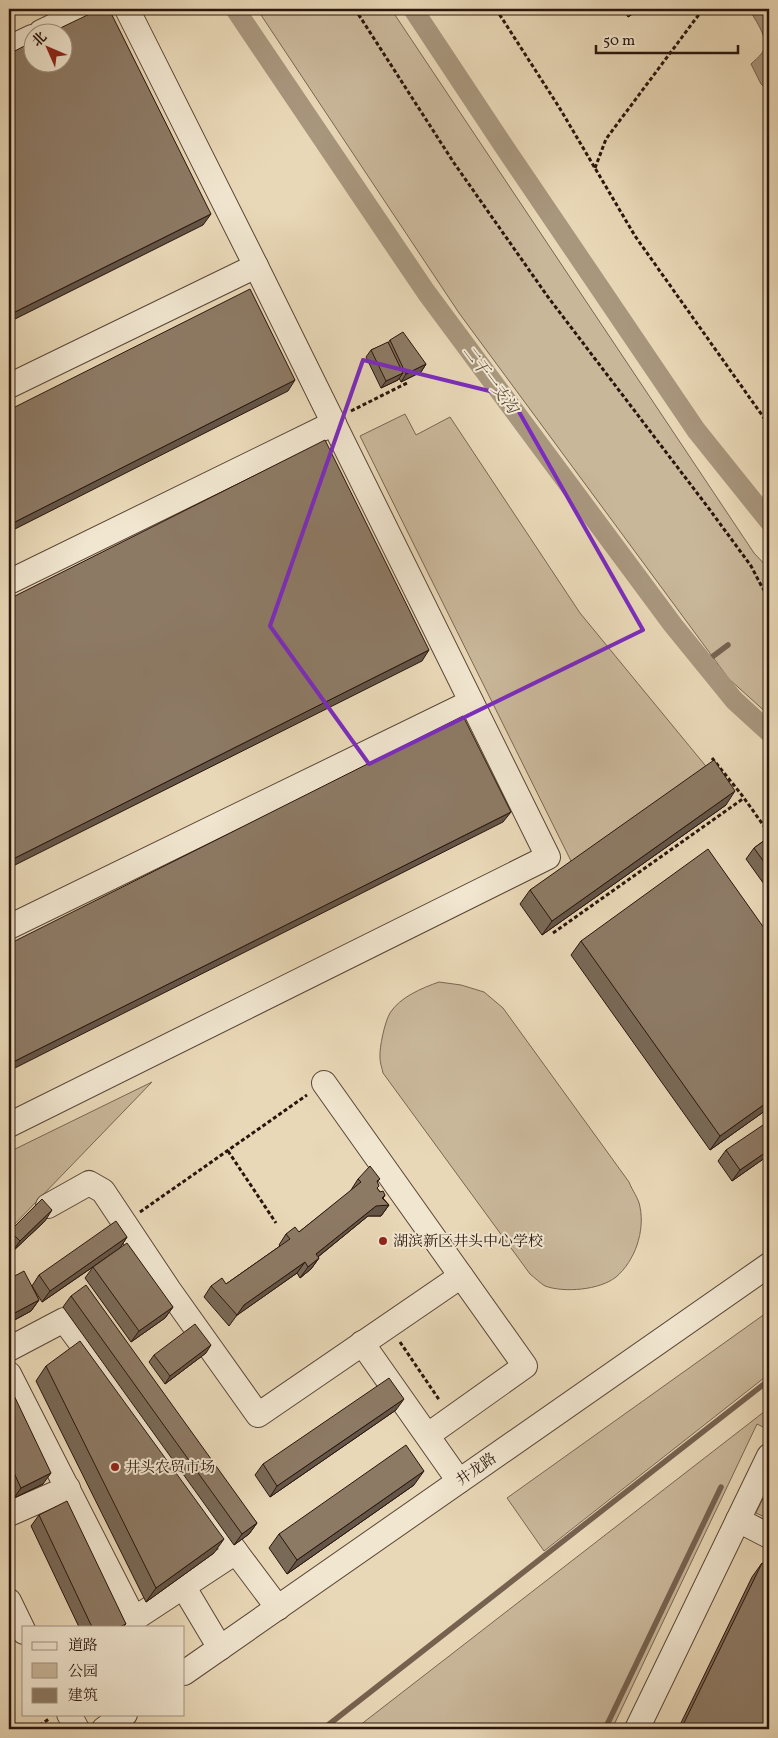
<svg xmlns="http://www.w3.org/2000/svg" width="778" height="1738" font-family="Vollkorn,'Noto Serif SC',serif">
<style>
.green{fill:#c9b79a;stroke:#7a6653}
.water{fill:#a8967d;stroke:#766250}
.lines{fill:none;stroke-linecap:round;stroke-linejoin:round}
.stream{stroke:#766250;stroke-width:5.5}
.canal{stroke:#a8967d;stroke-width:20}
.minor-casing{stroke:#5a4637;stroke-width:26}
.path{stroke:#2a150c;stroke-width:3;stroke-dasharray:4 2.5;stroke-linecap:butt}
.minor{stroke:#f1e6d0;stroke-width:24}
.wall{fill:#796957;stroke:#2a150c}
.shaded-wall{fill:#635547;stroke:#2a150c}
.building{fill:#8d7a65;stroke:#2a150c}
.marked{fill:none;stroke:#7b2cbf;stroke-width:4;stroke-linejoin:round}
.poi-dot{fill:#8f2418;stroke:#f1e6d0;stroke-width:2}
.labels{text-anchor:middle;stroke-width:4;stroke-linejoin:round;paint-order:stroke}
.poi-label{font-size:15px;fill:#2a150c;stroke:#f1e6d0;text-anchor:start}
.street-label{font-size:15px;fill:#2a150c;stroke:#f1e6d0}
.water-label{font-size:16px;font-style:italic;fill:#5c4939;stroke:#f1e6d0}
</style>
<rect width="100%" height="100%" fill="#e9d8b7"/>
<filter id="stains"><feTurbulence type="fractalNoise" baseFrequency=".004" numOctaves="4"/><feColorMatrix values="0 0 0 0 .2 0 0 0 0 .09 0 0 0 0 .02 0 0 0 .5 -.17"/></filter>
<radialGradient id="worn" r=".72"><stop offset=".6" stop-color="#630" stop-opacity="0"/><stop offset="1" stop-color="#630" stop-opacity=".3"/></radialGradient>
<g class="green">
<polygon points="257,9 391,9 754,553 769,569 769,715 729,679 459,313"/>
<polygon points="405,414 416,435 450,417 580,613 709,770 574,867 360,436"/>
<path d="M 439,982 L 461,985 L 484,992 L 503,1008 L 629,1182 C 632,1190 639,1199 640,1207 C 645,1231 635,1261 616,1277 C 600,1290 564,1293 545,1286 C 540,1283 535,1278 530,1274 L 383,1073 C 382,1068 380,1063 380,1058 C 379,1048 385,1021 390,1013 C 400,997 422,988 439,982 Z"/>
<polygon points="152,1082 9,1230 9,1152"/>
<polygon points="769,1311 769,1374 544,1551 507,1498"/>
<polygon points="769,1408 769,1430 757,1424 612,1729 355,1729"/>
<polygon points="769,1486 769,1519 756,1513"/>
</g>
<path class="water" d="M 749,9 L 769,9 L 769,92 L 761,84 L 751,64 C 754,61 759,57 762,53 C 771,40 755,20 749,9 Z"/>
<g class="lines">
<g class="stream">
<polyline points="704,663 728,645"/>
<polyline points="323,1729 769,1380"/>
<polyline points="605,1729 721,1487"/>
</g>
<g class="canal">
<polyline points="235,9 426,292 673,625 734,700 769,732"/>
<polyline points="413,9 503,145 696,430 769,521"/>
</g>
<g class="minor-casing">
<g id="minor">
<polyline points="41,32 89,9"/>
<polyline points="9,48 32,37"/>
<polyline points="9,386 256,266"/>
<polyline points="9,582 334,423"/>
<polyline points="9,927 471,702"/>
<polyline points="324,1083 525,1366 428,1435"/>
<polyline points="9,1125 548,857 256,266 127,9"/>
<polyline points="48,1206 89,1183 103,1191 169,1290 258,1415 461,1276"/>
<polyline points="362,1343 459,1481"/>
<polyline points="9,1349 64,1320 236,1552 134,1619 9,1374"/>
<polyline points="9,1514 68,1488"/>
<polyline points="738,1520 769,1536"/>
<polyline points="236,1552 278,1608"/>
<polyline points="183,1586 220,1648"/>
<polyline points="9,1601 24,1632"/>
<polyline points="184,1673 769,1265"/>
<polyline points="69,1714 77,1729"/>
<polyline points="104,1729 125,1714"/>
<polyline points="637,1729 769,1456"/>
</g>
</g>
<g class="path">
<polyline points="355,9 454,163 548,297 710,510 751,566 762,587 769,597"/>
<polyline points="496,9 559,107 635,236 769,425"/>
<polyline points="595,168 606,139 703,9"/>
<polyline points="351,411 409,382"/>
<polyline points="712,758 741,794 769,833"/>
<polyline points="553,933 744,798"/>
<polyline points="228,1151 276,1223"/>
<polyline points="140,1212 307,1095"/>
<polyline points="400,1342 440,1401"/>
<polyline points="34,1729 49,1719"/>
</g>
<use href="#minor" class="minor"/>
</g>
<g class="wall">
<polygon points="622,9 640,9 628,17"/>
<polygon points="390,340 426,364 421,372 401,382 399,378 398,380 381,388 366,357 371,350 388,343"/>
<polygon points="726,805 542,935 520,904 530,890"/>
<polygon points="769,837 769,891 746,859 754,848"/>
<polygon points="769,935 769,1108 710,1150 571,955 581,941"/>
<polygon points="726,1150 769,1155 732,1181 718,1161"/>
<polygon points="358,1179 380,1179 377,1182 377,1188 380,1192 385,1195 383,1198 389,1205 381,1216 368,1216 318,1257 319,1258 311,1269 300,1278 297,1273 237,1315 229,1326 204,1297 211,1286 226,1284 280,1246 279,1245 286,1234 299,1232 351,1191 351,1190"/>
<polygon points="45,1221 12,1252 9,1248 9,1233 10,1231"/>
<polygon points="127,1237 120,1248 173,1307 165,1318 131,1342 85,1278 93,1267 42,1302 32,1286 39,1300 31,1311 9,1323 9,1279 32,1286 39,1275"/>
<polygon points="71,1296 257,1523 249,1534 234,1545 63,1307"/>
<polygon points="206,1353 165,1384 149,1362 154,1355"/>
<polygon points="46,1366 214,1553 146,1602 36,1381"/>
<polygon points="9,1385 43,1484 14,1498 9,1488"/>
<polygon points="396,1410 270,1497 255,1475 263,1464"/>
<polygon points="414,1485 287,1574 269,1548 279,1534"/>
<polygon points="39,1515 126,1624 123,1627 79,1627 31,1526"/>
<polygon points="762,1563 769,1729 678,1729 752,1577"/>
</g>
<g class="shaded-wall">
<polygon points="634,9 640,9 628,17"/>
<polygon points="211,214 203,225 9,322 9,315"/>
<polygon points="426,364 421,372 401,382 406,374"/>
<polygon points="403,373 398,380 381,388 386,381"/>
<polygon points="295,380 288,391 9,532 9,525"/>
<polygon points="429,650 422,661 9,868 9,861"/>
<polygon points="735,791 726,805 542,935 552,921"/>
<polygon points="511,812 503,822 9,1071 9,1064"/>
<polygon points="769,1101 769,1108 710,1150 720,1136"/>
<polygon points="769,1150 769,1155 732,1181 740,1170"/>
<polygon points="385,1195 378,1205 389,1205 381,1216 368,1216 308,1265 316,1254 376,1206"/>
<polygon points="52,1210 45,1221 12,1252 20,1241"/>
<polygon points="127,1237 120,1248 42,1302 50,1291"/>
<polygon points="319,1258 311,1269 300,1278 308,1267"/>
<polygon points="305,1262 297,1273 236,1316 244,1305"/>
<polygon points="39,1300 31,1311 9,1323 9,1316"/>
<polygon points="173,1307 165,1318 131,1342 139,1331"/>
<polygon points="211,1345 206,1353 165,1384 170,1376"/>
<polygon points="404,1399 396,1410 270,1497 277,1486"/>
<polygon points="424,1471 414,1485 287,1574 297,1560"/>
<polygon points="51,1473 43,1484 14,1498 21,1488"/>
<polygon points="257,1523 249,1534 234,1545 242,1534"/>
<polygon points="224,1539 214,1553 146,1602 156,1588"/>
</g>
<g class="building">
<polygon points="100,9 109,9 211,214 9,315 9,54 32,42 32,62 62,62 62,32 52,32"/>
<polygon points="250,289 295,380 9,525 9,410"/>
<polygon points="403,332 426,364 406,374 390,340"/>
<polygon points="388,342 403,373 386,381 371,350"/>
<polygon points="325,440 429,650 9,861 9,599"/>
<polygon points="463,716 511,812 9,1064 9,944"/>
<polygon points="714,760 735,791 552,921 530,890"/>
<polygon points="769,837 769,869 754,848"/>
<polygon points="708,849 769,935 769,1101 720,1136 581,941"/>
<polygon points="769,1121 769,1150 740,1170 726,1150"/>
<polygon points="370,1166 380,1179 377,1181 379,1186 377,1188 380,1192 383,1191 385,1195 382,1198 389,1205 376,1206 316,1254 319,1258 308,1267 305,1262 244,1305 237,1315 211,1286 222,1278 226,1284 290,1239 286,1234 295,1227 299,1232 361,1182 358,1179"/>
<polygon points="42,1199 52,1210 20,1241 10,1231"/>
<polygon points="116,1221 127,1237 50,1291 39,1275"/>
<polygon points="127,1243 173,1307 139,1331 93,1267"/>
<polygon points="24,1271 39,1300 9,1316 9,1279"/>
<polygon points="86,1285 257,1523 242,1534 71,1296"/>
<polygon points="195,1324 211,1345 170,1376 154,1355"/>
<polygon points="80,1341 224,1539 156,1588 46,1366"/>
<polygon points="389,1378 404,1399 277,1486 263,1464"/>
<polygon points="9,1385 51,1473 21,1488 9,1462"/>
<polygon points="406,1445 424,1471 297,1560 279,1534"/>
<polygon points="67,1501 126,1624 119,1627 92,1627 39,1515"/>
<polygon points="762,1563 769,1566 769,1729 681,1729"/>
</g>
<path class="marked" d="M 363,360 L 510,396 L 643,630 L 369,764 L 270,626 Z"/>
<g class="poi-dot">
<circle cx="383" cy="1241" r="5"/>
<circle cx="115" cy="1467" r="5"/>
</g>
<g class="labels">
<g class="poi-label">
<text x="393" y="1246">湖滨新区井头中心学校</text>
<text x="125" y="1472">井头农贸市场</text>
</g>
<g class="street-label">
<text transform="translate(476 1469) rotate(-35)" y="5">井龙路</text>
</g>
<g class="water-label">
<text transform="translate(491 379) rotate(53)" y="6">二干一支沟</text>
</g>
</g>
<rect width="778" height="1738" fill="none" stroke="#e9d8b7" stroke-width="30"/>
<rect x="10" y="10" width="758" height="1718" fill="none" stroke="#2a150c" stroke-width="2.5"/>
<rect x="15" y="15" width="748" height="1708" fill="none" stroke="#2a150c"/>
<rect x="22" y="1626" width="162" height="90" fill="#f1e6d0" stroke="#a19282"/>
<rect x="32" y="1642" width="25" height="8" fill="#f1e6d0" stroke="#a19282"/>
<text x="68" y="1650" font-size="15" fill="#2a150c">道路</text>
<rect x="32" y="1663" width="25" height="15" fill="#c9b79a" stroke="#a19282"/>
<text x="68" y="1676" font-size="15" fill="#2a150c">公园</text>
<rect x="32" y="1688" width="25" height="15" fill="#8d7a65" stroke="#a19282"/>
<text x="68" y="1700" font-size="15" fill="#2a150c">建筑</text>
<g transform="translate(48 48) rotate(315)"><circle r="24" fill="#f1e6d0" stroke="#a19282"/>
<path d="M0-4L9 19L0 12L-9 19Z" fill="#8f2418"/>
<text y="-8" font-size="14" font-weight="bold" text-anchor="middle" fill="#2a150c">北</text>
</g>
<path d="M596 45v8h142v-8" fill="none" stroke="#2a150c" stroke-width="2.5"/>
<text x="603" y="45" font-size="15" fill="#2a150c" stroke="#f1e6d0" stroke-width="4" paint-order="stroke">50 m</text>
<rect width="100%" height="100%" filter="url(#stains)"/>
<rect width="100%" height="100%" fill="url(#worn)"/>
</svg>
